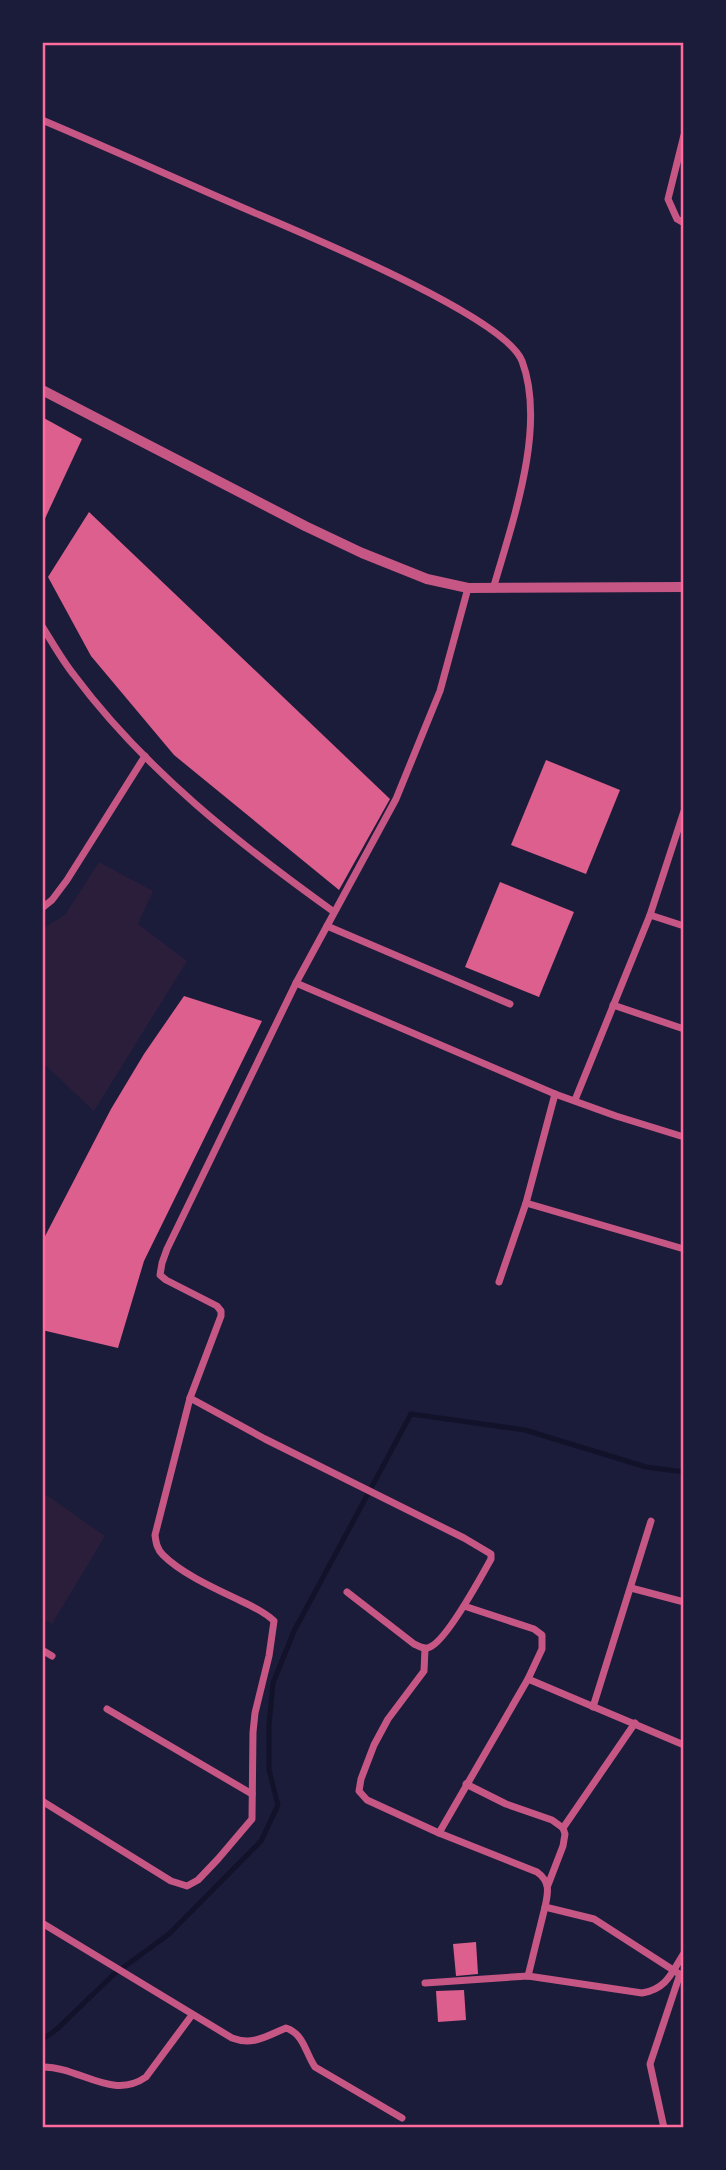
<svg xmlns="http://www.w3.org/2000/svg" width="726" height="2170" font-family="Georgia,serif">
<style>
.green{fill:#2a1e3b}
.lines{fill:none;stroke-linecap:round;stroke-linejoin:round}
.stream{stroke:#12122b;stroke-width:5}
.building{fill:#dd5f8e}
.minor{stroke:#c65784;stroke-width:7}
.tertiary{stroke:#c65784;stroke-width:10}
.neatline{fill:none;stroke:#ff6b9d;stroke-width:2.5}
</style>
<rect width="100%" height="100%" fill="#1b1b3a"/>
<g class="green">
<polygon points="99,862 153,891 138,924 187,961 94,1111 42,1062 42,929 65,915"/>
<polygon points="42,1492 105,1536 52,1624 42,1618"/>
</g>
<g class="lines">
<polyline class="stream" points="42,2040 57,2029 113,1975 169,1934 261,1841 278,1805 269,1770 269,1725 273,1683 294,1631 411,1414 525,1430 646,1467 684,1472"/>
</g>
<g class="building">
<polygon points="42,417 82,439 42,525"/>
<polygon points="89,512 390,799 339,890 174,755 91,656 48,577"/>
<polygon points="546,760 620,790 586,874 511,845"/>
<polygon points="500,882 574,912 539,997 465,967"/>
<polygon points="184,996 262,1021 144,1261 118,1348 42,1330 42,1242 111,1109 144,1054"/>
<polygon points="476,1942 478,1974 456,1976 453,1944"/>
<polygon points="464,1990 466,2020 438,2022 436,1991"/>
</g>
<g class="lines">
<g class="minor">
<path d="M 42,120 C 106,147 168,175 232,203 C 284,226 504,314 522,361 C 547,427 512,523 493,589"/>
<polyline points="684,135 668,199 677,219 684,223"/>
<path d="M 42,626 C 52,642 62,660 74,675 C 145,770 239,844 334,912"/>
<polyline points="42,908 52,900 67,880 145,756"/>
<polyline points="650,915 684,926"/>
<polyline points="327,926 510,1004"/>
<polyline points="296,983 555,1094 616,1116 684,1137"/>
<polyline points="613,1005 684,1029"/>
<polyline points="575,1100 650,915 684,811"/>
<polyline points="526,1203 684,1249"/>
<polyline points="499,1282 526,1203 555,1094"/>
<path d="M 190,1398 L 265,1439 L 464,1538 L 491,1554 L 491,1559 C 481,1577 447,1640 430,1647 C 425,1650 420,1647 414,1644 L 347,1592"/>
<polyline points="631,1588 684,1602"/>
<path d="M 425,1649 L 424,1671 L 388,1719 L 374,1745 L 361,1779 L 359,1791 L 367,1800 L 439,1833 L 537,1872 C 551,1882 548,1893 545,1907 L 594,1919 L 684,1977"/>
<polyline points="42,1650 52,1656"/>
<polyline points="528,1679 684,1745"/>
<polyline points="593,1707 651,1521"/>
<polyline points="107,1709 252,1794"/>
<polyline points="466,1784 506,1804 552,1820 563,1828 565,1834 563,1846 548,1885"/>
<path d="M 42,1801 L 171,1881 L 187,1886 L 198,1880 L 218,1859 L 252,1819 L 253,1732 L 255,1713 L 269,1656 L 274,1621 C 265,1612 252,1606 241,1601 C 216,1589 182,1574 163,1555 C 157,1549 156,1543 155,1535 L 190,1398 L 221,1316 L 221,1311 L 217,1306 L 166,1280 L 160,1275 L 162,1263 L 167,1249 L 296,983 L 396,799 L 440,691 L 468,588"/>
<polyline points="563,1828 635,1723"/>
<polyline points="439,1833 528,1679 542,1649 542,1635 534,1629 464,1606"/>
<path d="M 42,1923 L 232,2038 C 253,2046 266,2036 286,2028 C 304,2034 305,2052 315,2067 L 402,2118"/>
<polyline points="528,1976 545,1907"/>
<path d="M 425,1983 L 528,1976 L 642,1993 C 667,1989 672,1972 684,1953"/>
<path d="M 42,2067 C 79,2066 112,2101 146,2077 L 192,2015"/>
<polyline points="664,2128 650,2064 680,1974"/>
</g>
<polyline class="tertiary" points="42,390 305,526 362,553 427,579 468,588 684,587"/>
</g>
<rect width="726" height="2170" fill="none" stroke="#1b1b3a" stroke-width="88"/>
<rect x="44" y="44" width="638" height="2082" class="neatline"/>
</svg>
